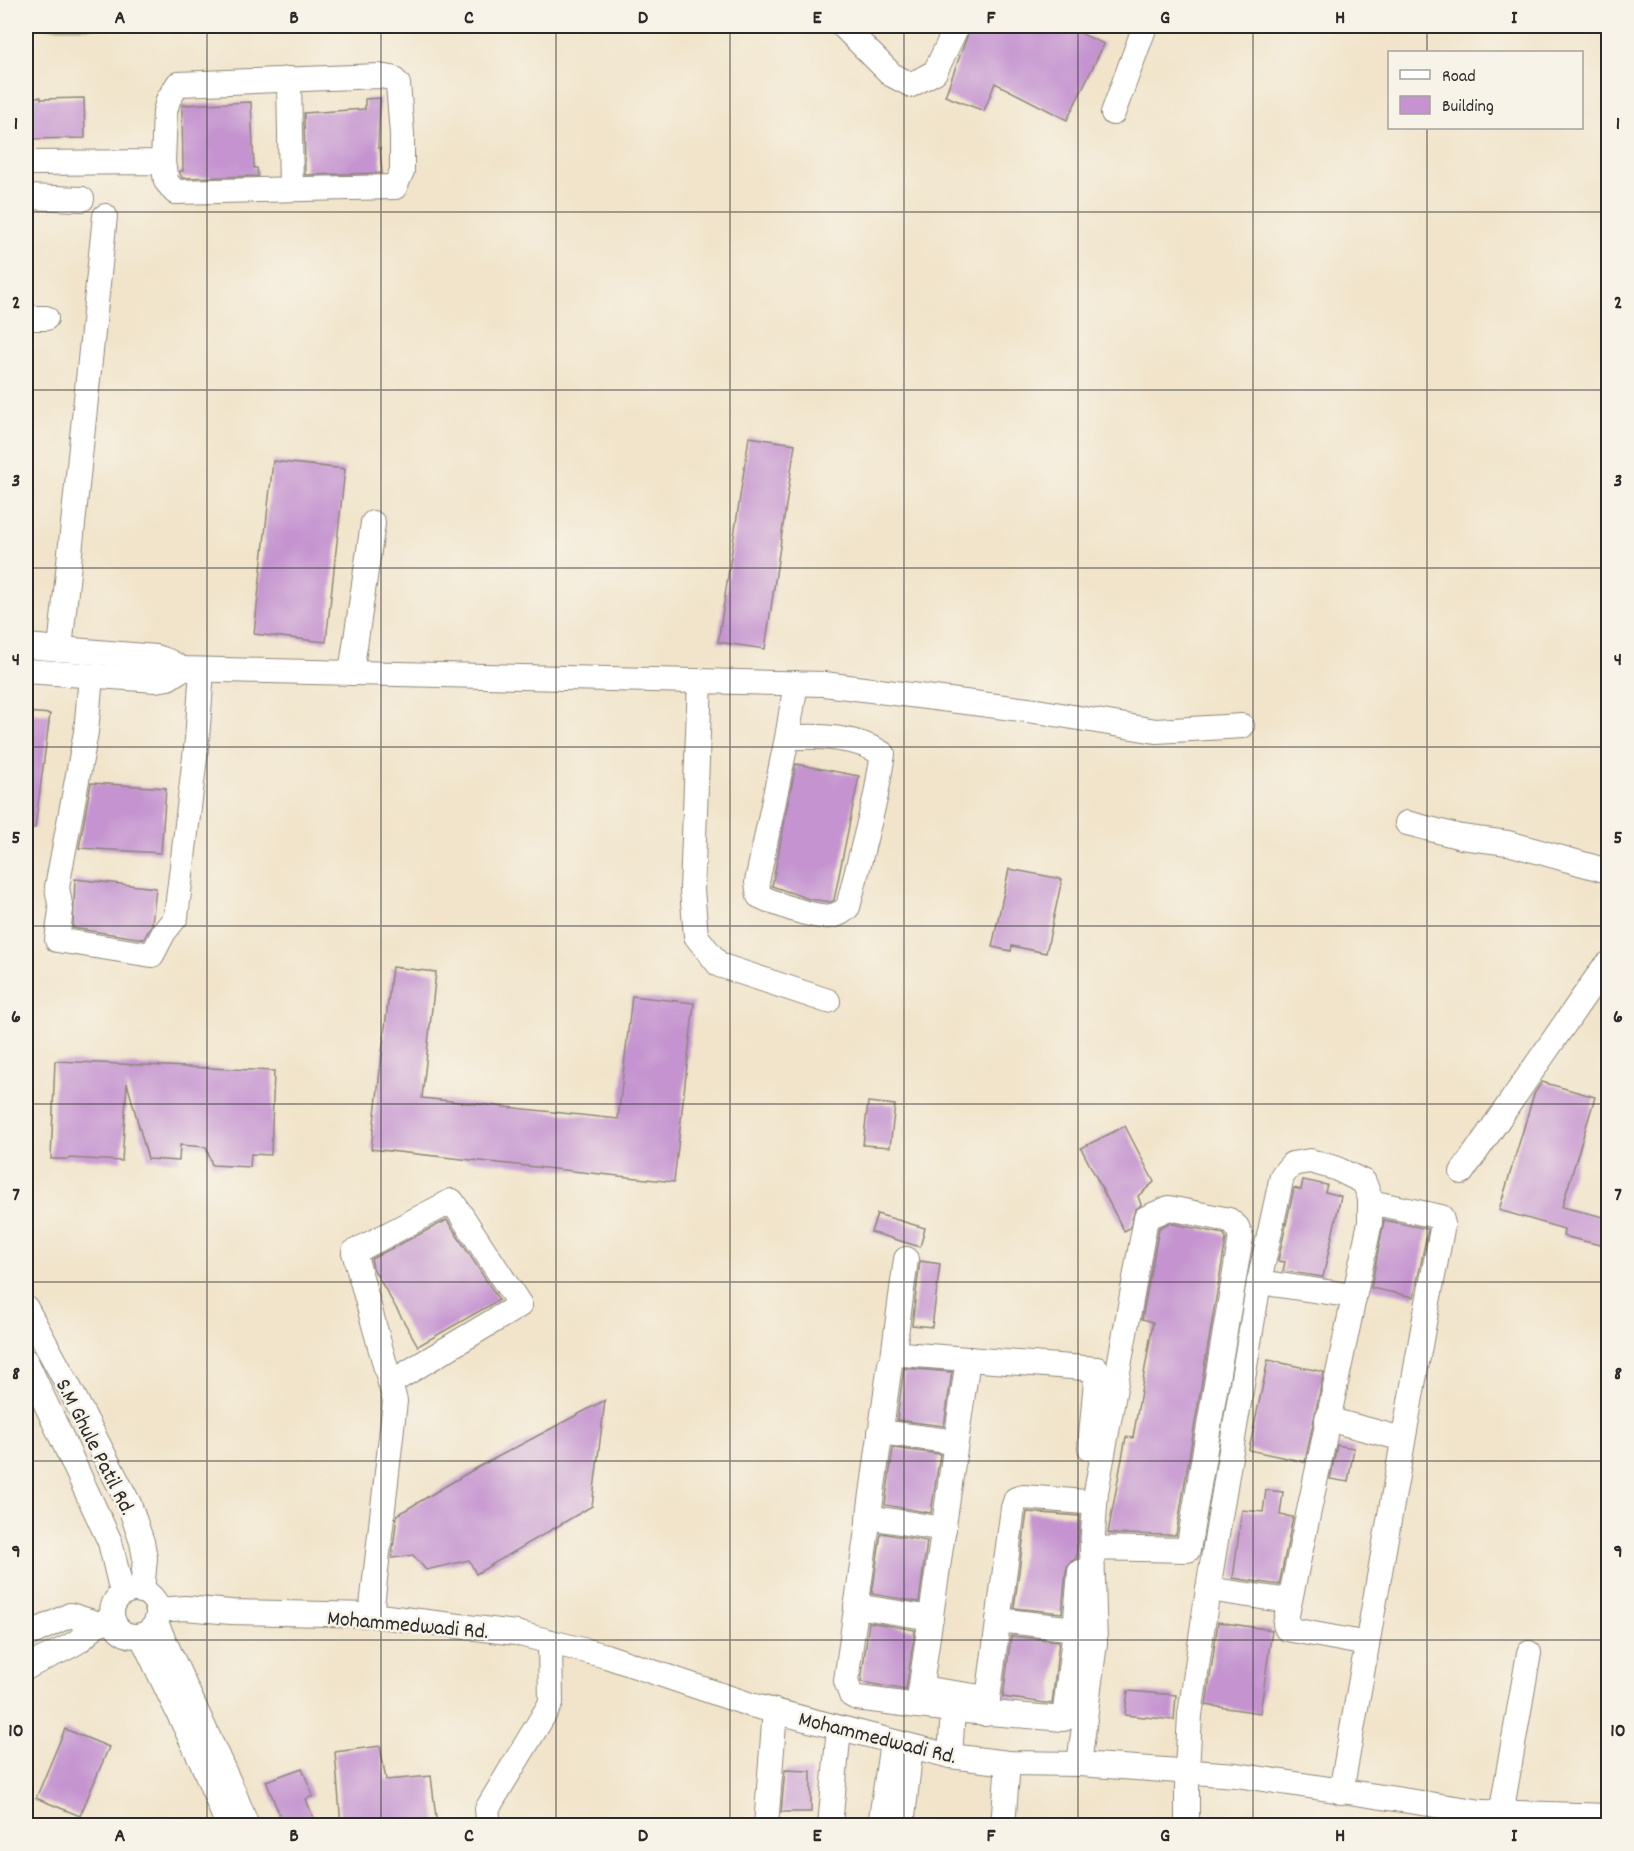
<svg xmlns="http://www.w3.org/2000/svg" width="1634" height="1851" font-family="Dekko,sans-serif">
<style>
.green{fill:#8dc477;stroke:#5c7851;stroke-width:1.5}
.building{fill:#c594d0}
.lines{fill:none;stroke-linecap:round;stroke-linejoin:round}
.minor-casing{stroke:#8e887a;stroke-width:26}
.minor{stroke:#fff;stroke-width:24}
.grid{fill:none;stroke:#2b2b2b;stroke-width:1.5;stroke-opacity:0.55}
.labels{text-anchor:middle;stroke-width:5;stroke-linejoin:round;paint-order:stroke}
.street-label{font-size:22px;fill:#2b2b2b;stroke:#f7f3e8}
.neatline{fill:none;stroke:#2b2b2b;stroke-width:2}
.grid-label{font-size:20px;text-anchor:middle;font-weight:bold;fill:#2b2b2b}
</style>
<rect width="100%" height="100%" fill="#f7f3e8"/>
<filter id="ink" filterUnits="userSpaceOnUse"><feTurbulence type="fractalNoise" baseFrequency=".0167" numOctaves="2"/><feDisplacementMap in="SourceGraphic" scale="12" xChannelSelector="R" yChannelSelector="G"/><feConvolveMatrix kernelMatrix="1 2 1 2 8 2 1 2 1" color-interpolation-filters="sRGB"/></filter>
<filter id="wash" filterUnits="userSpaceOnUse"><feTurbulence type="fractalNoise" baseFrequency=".008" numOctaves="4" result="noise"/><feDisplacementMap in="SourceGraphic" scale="24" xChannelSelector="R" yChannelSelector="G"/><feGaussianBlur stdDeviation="1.35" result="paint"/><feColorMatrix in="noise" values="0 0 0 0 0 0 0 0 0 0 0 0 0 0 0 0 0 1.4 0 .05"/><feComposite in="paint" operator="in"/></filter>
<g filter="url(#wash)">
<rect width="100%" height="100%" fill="#f1e4ca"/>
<polygon class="green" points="26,26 187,26 187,28 26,27"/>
<g id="blocks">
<g class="building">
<polygon points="971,26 1065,26 1104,44 1067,120 995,83 984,111 945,96"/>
<polygon points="26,97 41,97 41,99 84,98 85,138 26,139"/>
<polygon points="380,98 378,148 380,148 382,173 305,175 304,113 365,109 365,99"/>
<polygon points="251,102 254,168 257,168 258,176 182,178 179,171 183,171 182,105"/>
<polygon points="749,437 795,444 765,649 718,642"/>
<polygon points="273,461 345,469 326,642 254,634"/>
<polygon points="26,712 50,714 35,828 26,828"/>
<polygon points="796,764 859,776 834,900 831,902 809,899 772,886"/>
<polygon points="91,783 166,788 161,853 79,848"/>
<polygon points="1009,869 1062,879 1046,953 1012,946 1011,951 992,947"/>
<polygon points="75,879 156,888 152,924 144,939 73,928"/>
<polygon points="392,967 436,972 422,1098 618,1119 632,996 694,1003 674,1182 371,1149"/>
<polygon points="55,1061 274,1071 271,1155 251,1154 250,1167 212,1165 206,1147 180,1145 179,1161 148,1159 127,1083 122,1161 69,1158 69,1159 51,1159"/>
<polygon points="1542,1082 1595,1097 1562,1207 1608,1218 1608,1247 1563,1236 1564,1229 1499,1210 1534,1094"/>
<polygon points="868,1102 895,1105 890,1147 863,1145"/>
<polygon points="1125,1126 1154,1182 1138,1196 1141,1205 1135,1210 1130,1228 1124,1231 1081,1148"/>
<polygon points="1303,1180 1327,1185 1325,1192 1341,1196 1323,1277 1283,1271 1285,1262 1278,1261 1294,1188 1301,1190"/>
<polygon points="877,1214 925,1228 920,1247 871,1232"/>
<polygon points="447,1220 499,1300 418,1346 373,1268 371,1259"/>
<polygon points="1384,1220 1428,1229 1414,1297 1371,1288"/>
<polygon points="1169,1223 1224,1234 1226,1239 1176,1535 1117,1534 1108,1533 1126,1437 1133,1438 1153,1322 1142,1319 1159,1228"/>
<polygon points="920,1261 940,1264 932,1327 912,1325"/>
<polygon points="1268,1360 1324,1372 1305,1462 1249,1450"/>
<polygon points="904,1368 952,1372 944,1426 897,1420"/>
<polygon points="605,1400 592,1506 476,1574 469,1560 426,1570 413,1555 392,1558 397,1515 471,1471"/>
<polygon points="1337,1445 1354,1448 1348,1482 1330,1479"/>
<polygon points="893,1448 940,1454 931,1513 885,1505"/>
<polygon points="1266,1490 1283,1492 1280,1515 1293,1517 1279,1585 1233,1578 1242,1510 1263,1512"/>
<polygon points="1027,1512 1080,1516 1076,1559 1069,1563 1066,1571 1062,1613 1014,1608"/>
<polygon points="881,1533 927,1541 919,1602 872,1594"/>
<polygon points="869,1622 915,1630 906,1690 861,1682"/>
<polygon points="1218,1622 1272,1630 1260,1713 1206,1705"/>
<polygon points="1011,1636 1059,1641 1052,1704 1003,1697"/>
<polygon points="1128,1691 1176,1695 1174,1720 1125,1715"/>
<polygon points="65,1729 109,1747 80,1816 36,1798"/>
<polygon points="380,1746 386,1780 431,1776 437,1826 341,1826 335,1752"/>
<polygon points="302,1768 313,1796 306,1799 314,1820 301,1826 284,1826 266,1781"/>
<polygon points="785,1770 811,1771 811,1812 781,1812"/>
</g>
</g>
</g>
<g filter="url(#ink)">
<use href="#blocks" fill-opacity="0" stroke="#8e887a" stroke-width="1.5"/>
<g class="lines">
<g class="minor-casing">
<g id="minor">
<polyline points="843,26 892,75 911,85 935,72 957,26"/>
<polyline points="289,79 291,189"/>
<polyline points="1113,113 1145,26"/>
<polyline points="26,163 163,162 165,112 168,100 178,84 379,76 392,78 398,84 402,134 402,171 395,187 175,192 166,181 163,162"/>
<polyline points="26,197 82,199"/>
<polyline points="26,318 46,318"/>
<polyline points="26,646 156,657 168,661 182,669 824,684 1043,712 1156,731 1242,726"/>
<polyline points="60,649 105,216"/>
<polyline points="26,671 156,680 168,678 182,669"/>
<polyline points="351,673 373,523"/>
<polyline points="91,676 86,732 57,887 61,910 57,940 152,955 164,932 176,917 197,740 202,670"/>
<polyline points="700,681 692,890 696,936 719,965 828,1001"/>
<path d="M 787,738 C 818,735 857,737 883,754 L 876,795 L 848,907 C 842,912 839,915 831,916 C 815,919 774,903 759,896 L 757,882 L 787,738 L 796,683"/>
<polyline points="1407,823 1461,837 1508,843 1608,871"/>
<polyline points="1462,1172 1602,970 1608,964"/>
<polyline points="1259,1282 1354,1296"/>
<polyline points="26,1308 69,1387 129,1504 142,1542 145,1558 142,1591"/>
<polygon points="902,1354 968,1359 918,1706 857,1698 851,1695 846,1681 890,1364 893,1357"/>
<polyline points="893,1357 906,1259"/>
<polyline points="968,1359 1097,1369 1090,1448"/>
<polyline points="26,1361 110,1542 122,1593"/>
<polyline points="1327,1419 1403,1439"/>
<polyline points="880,1432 956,1442"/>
<polyline points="868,1517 944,1529"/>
<polyline points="1208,1589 1289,1601"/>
<circle cx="135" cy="1613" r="23"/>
<polyline points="856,1606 931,1618"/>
<polyline points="158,1610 185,1608 231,1612 371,1615 516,1633 606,1656 751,1705 950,1756 1008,1763 1079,1764 1236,1775 1482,1812 1608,1816"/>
<polyline points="371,1615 395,1401 354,1252 452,1201 520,1305 390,1383"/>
<polyline points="998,1620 1075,1629"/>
<polyline points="156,1623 234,1793 247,1826"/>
<polyline points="141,1635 202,1762 228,1826"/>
<polyline points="26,1636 70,1615 96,1623"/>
<path d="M 26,1668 C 42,1658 61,1652 77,1642 C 95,1631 87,1624 113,1620"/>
<polyline points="921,1688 988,1698"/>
<polyline points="918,1706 953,1710 950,1756"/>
<polyline points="953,1710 1064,1719 1075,1629 1080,1572"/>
<polyline points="986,1714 1013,1508 1016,1499 1023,1497 1085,1502"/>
<polyline points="1079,1764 1095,1643 1092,1548 1096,1492 1146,1218 1169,1208 1229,1220 1237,1227 1241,1237 1188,1550 1092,1548"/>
<polyline points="1341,1792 1424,1323 1443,1224 1441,1217 1370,1202"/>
<polyline points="1501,1814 1529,1653"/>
<polyline points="489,1826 487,1809 551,1703 550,1642"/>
<polyline points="766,1826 775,1711"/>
<polyline points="830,1826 839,1728"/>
<polyline points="880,1826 892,1742"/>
<polyline points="902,1826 911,1747"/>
<polyline points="1003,1826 1008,1763"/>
<polyline points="1187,1826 1187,1771 1190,1715 1208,1589 1259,1282 1282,1176 1292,1164 1310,1161 1335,1168 1364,1182 1370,1198 1370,1222 1285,1624 1287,1629 1367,1644"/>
</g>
</g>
<use href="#minor" class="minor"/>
</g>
</g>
<path class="grid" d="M 207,26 L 207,1826M 381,26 L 381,1826M 556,26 L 556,1826M 730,26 L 730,1826M 904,26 L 904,1826M 1078,26 L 1078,1826M 1253,26 L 1253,1826M 1427,26 L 1427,52M 1427,128 L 1427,1826M 26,212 L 1608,212M 26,390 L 1608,390M 26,568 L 1608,568M 26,747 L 1608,747M 26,926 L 1608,926M 26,1104 L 1608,1104M 26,1282 L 1608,1282M 26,1461 L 1608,1461M 26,1640 L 1608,1640"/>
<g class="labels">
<g class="street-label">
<text transform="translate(97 1446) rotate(63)" y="8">S.M Ghule Patil Rd.</text>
<text transform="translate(408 1623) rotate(5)" y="8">Mohammedwadi Rd.</text>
<text transform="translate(878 1736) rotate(14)" y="8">Mohammedwadi Rd.</text>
</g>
</g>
<rect width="1634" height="1851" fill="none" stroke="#f7f3e8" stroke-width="66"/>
<rect x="1388" y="51" width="195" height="78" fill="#f7f3e8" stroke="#a5a39c" stroke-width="1.5"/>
<rect x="1400" y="70" width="30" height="9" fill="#ffffff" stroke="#a5a39c" stroke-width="1.5"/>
<text x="1442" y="81" font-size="18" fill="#2b2b2b">Road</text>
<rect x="1400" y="96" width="30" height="18" fill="#c594d0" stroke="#a5a39c" stroke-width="1.5"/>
<text x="1442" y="111" font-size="18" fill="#2b2b2b">Building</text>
<rect x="33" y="33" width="1568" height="1785" class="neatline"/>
<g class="grid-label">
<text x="120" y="23">A</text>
<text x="294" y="23">B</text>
<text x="469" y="23">C</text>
<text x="643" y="23">D</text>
<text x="817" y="23">E</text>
<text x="991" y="23">F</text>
<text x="1165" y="23">G</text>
<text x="1340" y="23">H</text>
<text x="1514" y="23">I</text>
<text x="16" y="129">1</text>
<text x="1618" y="129">1</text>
<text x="16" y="308">2</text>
<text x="1618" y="308">2</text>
<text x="16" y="486">3</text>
<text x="1618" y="486">3</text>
<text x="16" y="665">4</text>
<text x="1618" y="665">4</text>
<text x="16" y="843">5</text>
<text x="1618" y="843">5</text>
<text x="16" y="1022">6</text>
<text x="1618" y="1022">6</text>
<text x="16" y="1200">7</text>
<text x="1618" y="1200">7</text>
<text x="16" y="1379">8</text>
<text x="1618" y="1379">8</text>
<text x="16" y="1557">9</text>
<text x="1618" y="1557">9</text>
<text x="16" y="1736">10</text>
<text x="1618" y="1736">10</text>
<text x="120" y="1841">A</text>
<text x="294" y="1841">B</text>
<text x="469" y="1841">C</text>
<text x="643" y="1841">D</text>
<text x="817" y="1841">E</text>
<text x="991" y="1841">F</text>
<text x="1165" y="1841">G</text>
<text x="1340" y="1841">H</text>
<text x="1514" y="1841">I</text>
</g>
</svg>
